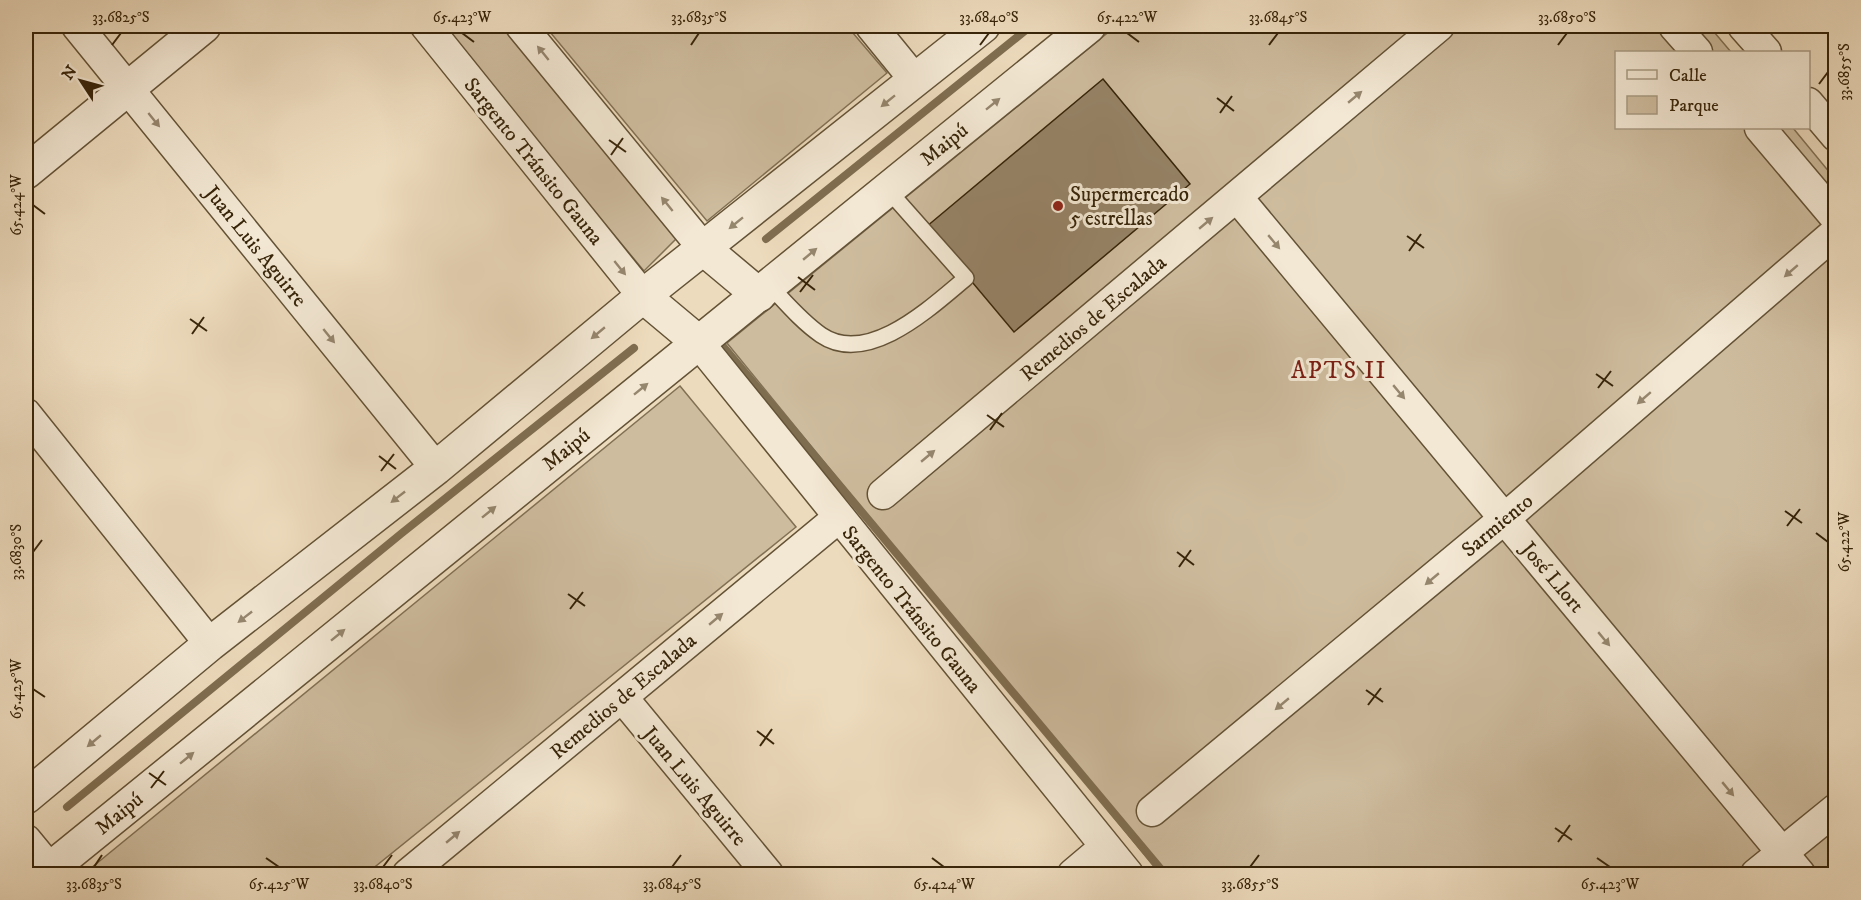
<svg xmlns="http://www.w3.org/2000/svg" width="1861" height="900" font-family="'IM FELL DW Pica',serif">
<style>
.green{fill:#cebc9e;stroke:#827054;stroke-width:1.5}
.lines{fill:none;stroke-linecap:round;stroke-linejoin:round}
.stream{stroke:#7f6d50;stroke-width:8}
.building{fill:#968367;stroke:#372409;stroke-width:1.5}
.service-casing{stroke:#645236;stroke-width:18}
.minor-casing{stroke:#645236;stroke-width:33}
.tertiary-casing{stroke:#645236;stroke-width:36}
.service{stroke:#f3e8d4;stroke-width:15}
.minor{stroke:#f3e8d4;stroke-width:30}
.tertiary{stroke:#f3e8d4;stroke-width:33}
.oneway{fill:#95866e}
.ticks{fill:none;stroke:#372409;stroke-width:2}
.poi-dot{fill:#8f2418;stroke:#f3e8d4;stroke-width:2}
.labels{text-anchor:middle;stroke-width:6;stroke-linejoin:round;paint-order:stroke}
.street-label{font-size:21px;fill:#372409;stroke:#f3e8d4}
.poi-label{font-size:21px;fill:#372409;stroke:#f3e8d4;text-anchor:start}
.quarter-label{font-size:24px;letter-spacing:1.5px;fill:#7a1f14;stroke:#f3e8d4}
.neatline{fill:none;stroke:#372409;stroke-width:2}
.ticks-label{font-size:15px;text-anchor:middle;fill:#372409}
</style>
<rect width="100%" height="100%" fill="#eddbbd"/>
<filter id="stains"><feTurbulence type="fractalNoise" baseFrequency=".00333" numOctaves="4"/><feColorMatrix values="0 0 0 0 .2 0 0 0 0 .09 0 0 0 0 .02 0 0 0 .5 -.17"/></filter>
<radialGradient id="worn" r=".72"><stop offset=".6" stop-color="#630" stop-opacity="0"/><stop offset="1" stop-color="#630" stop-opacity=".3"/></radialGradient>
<g class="green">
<polygon points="441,26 503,26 677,238 644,271"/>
<polygon points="545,26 847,26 887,73 707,221"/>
<polygon points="1116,26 1709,26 1731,52 1616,52 1616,128 1793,128 1835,179 1835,874 1160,874 727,343"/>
<polygon points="680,386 796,527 366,874 86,874 85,873"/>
</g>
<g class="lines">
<g class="stream">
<polyline points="766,239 1031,26"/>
<polyline points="722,345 1165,874"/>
<polyline points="67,807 402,533 634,348"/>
</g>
</g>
<polygon class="building" points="1103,79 1190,184 1014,332 926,227"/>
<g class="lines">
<g class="service-casing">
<path id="service" d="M 770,286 C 786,303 802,322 821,335 C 868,367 931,307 966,278 L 888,190"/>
</g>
<g class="minor-casing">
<g id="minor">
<polyline points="77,26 436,468"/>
<polyline points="426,26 643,296"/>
<polyline points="521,26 704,249"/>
<polyline points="871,26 915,80"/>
<polyline points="1674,26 1697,52"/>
<polyline points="1743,26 1766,52"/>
<polyline points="1808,103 1836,136"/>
<polyline points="1760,128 1836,218"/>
<polyline points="1237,197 1800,874"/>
<polyline points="698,342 1128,874"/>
<polyline points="26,414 210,644"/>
<polyline points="883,494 1439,26"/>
<polyline points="622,697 768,874"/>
<polyline points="1152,811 1504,519 1836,232"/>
<polyline points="26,840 54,874"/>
<polyline points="408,874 838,518"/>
<polyline points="1073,874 1105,847"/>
<polyline points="1756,874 1836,809"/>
</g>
</g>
<g class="tertiary-casing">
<g id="tertiary">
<polyline points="26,172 204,26"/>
<polyline points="704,249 759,295"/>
<polyline points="643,296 698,342"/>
<polyline points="26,797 210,644 436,468 643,296 983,26"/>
<polyline points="44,874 1089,26"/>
</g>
</g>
<use href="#service" class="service"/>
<use href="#minor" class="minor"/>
<use href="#tertiary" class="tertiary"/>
</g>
<defs><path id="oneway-solid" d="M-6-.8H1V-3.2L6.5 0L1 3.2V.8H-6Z" transform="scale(1.5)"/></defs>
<g class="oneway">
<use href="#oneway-solid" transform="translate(543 53) rotate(-129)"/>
<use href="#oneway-solid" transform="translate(1355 97) rotate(-40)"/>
<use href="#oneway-solid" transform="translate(888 101) rotate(141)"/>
<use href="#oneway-solid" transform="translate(993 104) rotate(-39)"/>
<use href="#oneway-solid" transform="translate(154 120) rotate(51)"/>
<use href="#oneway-solid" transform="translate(667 204) rotate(-129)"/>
<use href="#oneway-solid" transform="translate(736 223) rotate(141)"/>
<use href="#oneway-solid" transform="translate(1206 223) rotate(-40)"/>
<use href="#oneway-solid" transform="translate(1274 242) rotate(50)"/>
<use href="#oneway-solid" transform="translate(810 254) rotate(-40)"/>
<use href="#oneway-solid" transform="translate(620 268) rotate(51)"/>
<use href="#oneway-solid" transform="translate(1791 271) rotate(139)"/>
<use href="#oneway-solid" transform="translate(598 333) rotate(140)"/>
<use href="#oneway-solid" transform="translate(329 336) rotate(51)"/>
<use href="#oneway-solid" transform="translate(641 389) rotate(-39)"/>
<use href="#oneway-solid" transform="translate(1399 392) rotate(50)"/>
<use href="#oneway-solid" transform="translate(1644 398) rotate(139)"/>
<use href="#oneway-solid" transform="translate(928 456) rotate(-40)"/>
<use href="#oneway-solid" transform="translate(398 497) rotate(142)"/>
<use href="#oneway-solid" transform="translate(489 512) rotate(-39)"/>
<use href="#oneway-solid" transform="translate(1432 579) rotate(140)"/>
<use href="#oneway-solid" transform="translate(245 617) rotate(142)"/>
<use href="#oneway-solid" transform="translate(716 619) rotate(-40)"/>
<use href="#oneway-solid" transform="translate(338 635) rotate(-39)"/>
<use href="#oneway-solid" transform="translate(1604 639) rotate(50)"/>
<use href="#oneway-solid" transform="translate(1282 704) rotate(140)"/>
<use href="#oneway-solid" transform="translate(94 741) rotate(140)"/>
<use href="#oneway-solid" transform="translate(187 758) rotate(-39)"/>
<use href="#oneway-solid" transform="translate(1728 789) rotate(50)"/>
<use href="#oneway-solid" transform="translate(453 837) rotate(-40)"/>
</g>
<path class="ticks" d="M 462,33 L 474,42M 1127,33 L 1139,42M 112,45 L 121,33M 691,45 L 699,33M 980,45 L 989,33M 1269,45 L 1278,33M 1558,45 L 1567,33M 1819,84 L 1828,72M 1217,98 L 1234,111M 1220,113 L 1232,96M 609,140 L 626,152M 611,155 L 623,138M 33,205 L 45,214M 1407,236 L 1424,248M 1409,251 L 1421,234M 798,277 L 815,290M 800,292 L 813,275M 190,319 L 207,331M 192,334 L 204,317M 1596,374 L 1613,386M 1598,388 L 1611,371M 987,415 L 1004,427M 990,430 L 1002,413M 379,456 L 396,469M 381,471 L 394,454M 1785,511 L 1802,523M 1787,526 L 1800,509M 1816,533 L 1828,542M 33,552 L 42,540M 1177,552 L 1194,565M 1179,567 L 1191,550M 568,594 L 585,606M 570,609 L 583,592M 33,689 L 45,697M 1366,690 L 1383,702M 1368,705 L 1381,688M 757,731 L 774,744M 760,746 L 772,729M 149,773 L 166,785M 151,788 L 164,771M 1555,828 L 1572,840M 1558,842 L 1570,825M 266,858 L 279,867M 932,858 L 944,867M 1597,858 L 1610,867M 94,867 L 102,855M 383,867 L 392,855M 672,867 L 681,855M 1250,867 L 1259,855"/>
<circle class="poi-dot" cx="1058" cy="206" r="6"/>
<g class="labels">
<g class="street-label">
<text transform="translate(944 144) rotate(-39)" y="7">Maipú</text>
<text transform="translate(534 161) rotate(51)" y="7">Sargento Tránsito Gauna</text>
<text transform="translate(256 246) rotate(51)" y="7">Juan Luis Aguirre</text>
<text transform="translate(1093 318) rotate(-40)" y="7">Remedios de Escalada</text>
<text transform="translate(566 449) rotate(-39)" y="7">Maipú</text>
<text transform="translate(1497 525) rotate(-40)" y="7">Sarmiento</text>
<text transform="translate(1553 577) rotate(50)" y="7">José Llort</text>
<text transform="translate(912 609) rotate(51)" y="7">Sargento Tránsito Gauna</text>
<text transform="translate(623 696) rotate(-40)" y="7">Remedios de Escalada</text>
<text transform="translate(695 786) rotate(50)" y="7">Juan Luis Aguirre</text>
<text transform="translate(119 813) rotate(-39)" y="7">Maipú</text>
</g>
<g class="poi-label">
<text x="1070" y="201">Supermercado<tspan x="1070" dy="24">5 estrellas</tspan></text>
</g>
<g class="quarter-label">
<text x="1339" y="378">APTS II</text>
</g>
</g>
<rect width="1861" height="900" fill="none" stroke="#eddbbd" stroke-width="66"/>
<rect x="1615" y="51" width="195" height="78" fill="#f3e8d4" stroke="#a89a83" stroke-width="1.5"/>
<rect x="1627" y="70" width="30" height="9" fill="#f3e8d4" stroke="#a89a83" stroke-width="1.5"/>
<text x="1669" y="81" font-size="18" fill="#372409">Calle</text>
<rect x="1627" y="96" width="30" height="18" fill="#cebc9e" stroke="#a89a83" stroke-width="1.5"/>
<text x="1669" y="111" font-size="18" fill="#372409">Parque</text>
<g transform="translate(81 81) rotate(306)" stroke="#f3e8d4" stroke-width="4.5" paint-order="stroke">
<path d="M0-4.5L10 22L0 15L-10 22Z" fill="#372409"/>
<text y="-9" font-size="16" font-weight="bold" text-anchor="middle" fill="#372409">N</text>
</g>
<rect x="33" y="33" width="1795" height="834" class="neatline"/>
<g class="ticks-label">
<text x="121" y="22">33.6825°S</text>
<text x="462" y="22">65.423°W</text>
<text x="699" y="22">33.6835°S</text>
<text x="989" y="22">33.6840°S</text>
<text x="1127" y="22">65.422°W</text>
<text x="1278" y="22">33.6845°S</text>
<text x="1567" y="22">33.6850°S</text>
<text transform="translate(1844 72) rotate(-90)" y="5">33.6855°S</text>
<text transform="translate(16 205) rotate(-90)" y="5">65.424°W</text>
<text transform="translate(1844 542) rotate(-90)" y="5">65.422°W</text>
<text transform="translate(16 552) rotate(-90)" y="5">33.6830°S</text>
<text transform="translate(16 689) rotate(-90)" y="5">65.425°W</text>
<text x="94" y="889">33.6835°S</text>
<text x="279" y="889">65.425°W</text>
<text x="383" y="889">33.6840°S</text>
<text x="672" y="889">33.6845°S</text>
<text x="944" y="889">65.424°W</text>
<text x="1250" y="889">33.6855°S</text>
<text x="1610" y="889">65.423°W</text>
</g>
<rect width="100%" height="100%" filter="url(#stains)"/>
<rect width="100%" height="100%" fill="url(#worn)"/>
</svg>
